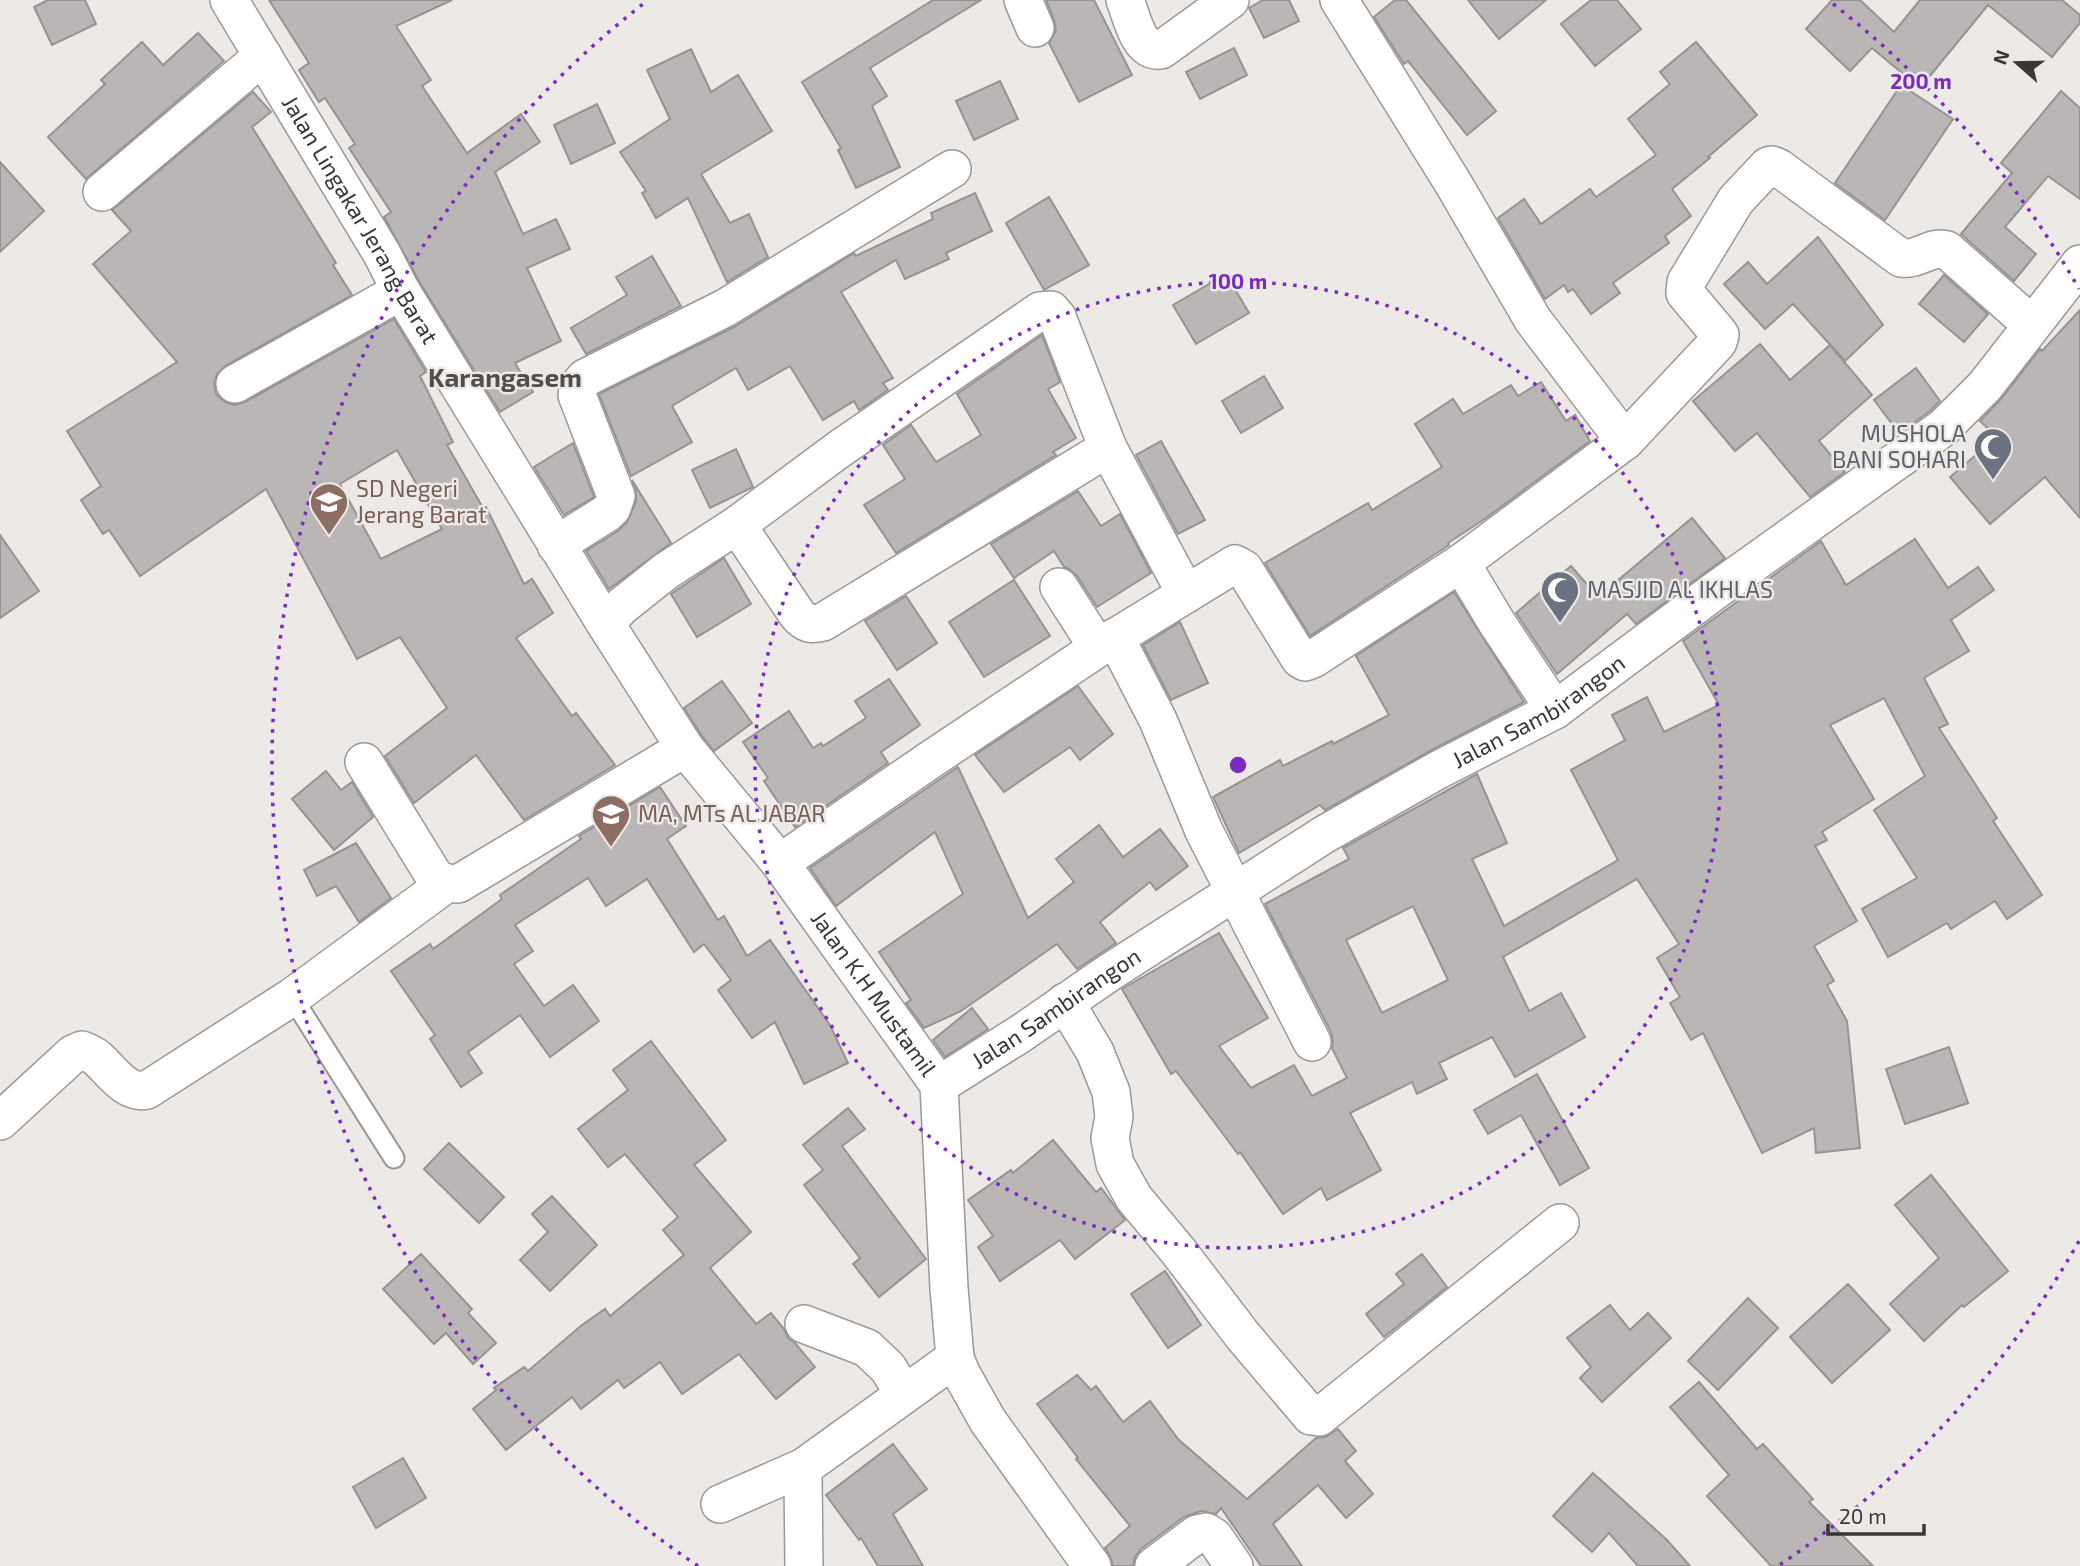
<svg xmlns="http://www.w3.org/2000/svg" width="2080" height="1566" font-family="'Exo 2',sans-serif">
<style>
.building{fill:#bbb6b6;stroke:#979392;stroke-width:2;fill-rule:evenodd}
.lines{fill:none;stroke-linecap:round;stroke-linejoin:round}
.lane-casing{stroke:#9b9895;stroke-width:23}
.street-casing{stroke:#9b9895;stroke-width:40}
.lane{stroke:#fff;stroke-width:19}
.street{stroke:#fff;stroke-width:37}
.ring{fill:none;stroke:#7b2cbf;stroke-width:3.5;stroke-dasharray:3.5 7}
.labels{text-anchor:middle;stroke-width:5;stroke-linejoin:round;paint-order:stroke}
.street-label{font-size:23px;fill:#393837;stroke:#ede9e6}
.worship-label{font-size:23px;fill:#5b616d;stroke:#ede9e6;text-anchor:end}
.education-label{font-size:23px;fill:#785e54;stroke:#ede9e6;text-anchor:start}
.quarter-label{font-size:26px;font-weight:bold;fill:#514e4c;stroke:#ede9e6}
.centre{fill:#7b2cbf;stroke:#ede9e6;stroke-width:3.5}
.ring-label{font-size:21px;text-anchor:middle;font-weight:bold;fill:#7b2cbf;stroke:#ede9e6;stroke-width:5;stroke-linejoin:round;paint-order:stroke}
</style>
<rect width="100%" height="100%" fill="#ede9e6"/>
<g class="building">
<polygon points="48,0 85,0 96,24 52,45 34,7"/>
<polygon points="269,0 452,0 396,26 431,80 422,86 467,153 521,114 540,142 495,172 523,234 556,219 570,249 527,268 561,341 515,363 533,392 500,412 419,281 384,217 391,212 349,148 355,144 325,98 319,102 299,70 309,63"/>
<polygon points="933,0 981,0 870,68 887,96 872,106 900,167 856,188 838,150 841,148 802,82"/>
<polygon points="1046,0 1094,0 1132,75 1079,102 1049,43 1056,30 1054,20"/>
<polygon points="1263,0 1289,0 1299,21 1264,38 1249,8"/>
<polygon points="1395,0 1406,0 1496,111 1467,135 1408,61 1404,64 1374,17"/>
<polygon points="1468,0 1546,0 1499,39"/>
<polygon points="1591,0 1617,0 1641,29 1595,66 1561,24"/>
<polygon points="1832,0 1860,0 1894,32 1920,0 2062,0 2080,15 2080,23 2052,57 1988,5 1920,88 1872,48 1850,71 1806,29"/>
<polygon points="198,33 224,61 86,179 48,137 105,84 101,80 142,42 163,65"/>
<polygon points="1696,42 1757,115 1708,157 1710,158 1672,189 1691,216 1665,236 1669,243 1613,283 1620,293 1591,314 1573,289 1568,292 1564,285 1545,299 1498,218 1524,199 1541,224 1590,189 1596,197 1656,155 1628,119 1670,84 1660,72"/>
<polygon points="1234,48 1247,75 1200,99 1186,72"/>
<polygon points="691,49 711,92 738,75 772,131 701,174 730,223 749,214 768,257 727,282 688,198 656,218 642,193 646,191 620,152 670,119 647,70"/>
<polygon points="1000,81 1018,119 974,140 956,101"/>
<polygon points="1901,85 1953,119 1885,220 1835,183"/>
<polygon points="2061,91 2080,108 2080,199 2048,176 2005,227 2036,254 2014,281 1961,234 2012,173 2001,163"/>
<path d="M 253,92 L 271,112 L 252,127 L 336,263 L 333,265 L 352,295 L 225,366 L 217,374 L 214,383 L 216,394 L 225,402 L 235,405 L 245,402 L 394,319 L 426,372 L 420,376 L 453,442 L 447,445 L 483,508 L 486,507 L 524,584 L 532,579 L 553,613 L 516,638 L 572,716 L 576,713 L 615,765 L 524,820 L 476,755 L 414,803 L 385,756 L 447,708 L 400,637 L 357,659 L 266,489 L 140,576 L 109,530 L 103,534 L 81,500 L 101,486 L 67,431 L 177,362 L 93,264 L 131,231 L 112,210 ZM 397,450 L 442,529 L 381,559 L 340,484 Z"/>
<polygon points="597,104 615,143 571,164 554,125"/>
<polygon points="0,162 44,211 0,252"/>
<polygon points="975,193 992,231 946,253 949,259 905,279 896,260 841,292 893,378 883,383 888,390 859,410 854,401 823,420 790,366 748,390 736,368 672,406 692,442 631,476 599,394 734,327 854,253 856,256 933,219 931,213"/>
<polygon points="1049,197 1089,265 1044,290 1006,223"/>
<polygon points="1818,237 1883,325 1845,361 1793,304 1765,329 1724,284 1748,262 1767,284"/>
<polygon points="652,256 681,306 586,354 571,328 627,295 616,277"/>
<polygon points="1226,274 1249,313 1196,344 1173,305"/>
<polygon points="1944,275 1988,314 1964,342 1919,304"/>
<polygon points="2080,310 2080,518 2045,477 1990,524 1950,477 1997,437 1980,421 2001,399 2040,349 2042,351"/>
<polygon points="1042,335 1060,382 1048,389 1076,438 1053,452 1056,455 896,553 864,505 905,479 883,445 911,425 936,462 981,435 957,394"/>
<polygon points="1760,344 1790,380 1830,345 1872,395 1819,441 1845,472 1810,497 1757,433 1735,451 1693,401"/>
<polygon points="1916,368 1940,401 1930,411 1899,433 1874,400"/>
<polygon points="1264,376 1283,408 1241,433 1222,401"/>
<polygon points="1541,382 1566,421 1575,415 1590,441 1486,518 1448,543 1449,545 1310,636 1265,563 1368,503 1372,510 1442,467 1415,424 1453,399 1463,414 1511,385 1518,396"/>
<polygon points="1161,441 1205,520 1178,534 1136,455"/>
<polygon points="573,443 594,497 564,515 534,467"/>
<polygon points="736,449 753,487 710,508 692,470"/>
<polygon points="632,480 671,543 609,589 586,551 618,531 627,522 636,502 636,489"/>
<polygon points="1078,491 1101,526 1120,514 1151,573 1097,607 1077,576 1069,569 1064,567 1054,551 1014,578 991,544"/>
<polygon points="1692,518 1725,558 1636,624 1627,614 1557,674 1516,613 1571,566 1598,597"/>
<polygon points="0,535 39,591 0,618"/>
<path d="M 1915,539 L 1948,588 L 1978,567 L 1994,590 L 1951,620 L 1969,651 L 1924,678 L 1948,724 L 1939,728 L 1997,818 L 1993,821 L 2042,895 L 2007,919 L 1995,901 L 1951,929 L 1947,923 L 1888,957 L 1862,909 L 1917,878 L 1874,810 L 1925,776 L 1884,698 L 1830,725 L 1874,799 L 1822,832 L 1827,840 L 1815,846 L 1857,921 L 1814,946 L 1834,981 L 1827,985 L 1847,1021 L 1860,1148 L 1816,1153 L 1814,1128 L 1762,1153 L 1703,1033 L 1691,1040 L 1670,1003 L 1680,997 L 1657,958 L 1679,944 L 1637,879 L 1503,957 L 1529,1011 L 1561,993 L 1585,1037 L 1515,1077 L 1492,1037 L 1439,1063 L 1447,1079 L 1417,1094 L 1412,1082 L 1350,1113 L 1381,1170 L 1327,1200 L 1321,1188 L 1283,1214 L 1240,1152 L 1238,1154 L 1176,1071 L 1171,1074 L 1122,989 L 1219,933 L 1268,1018 L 1219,1046 L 1251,1088 L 1294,1065 L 1312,1096 L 1347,1078 L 1332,1048 L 1333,1042 L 1331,1032 L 1265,904 L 1349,859 L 1343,848 L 1477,774 L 1507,843 L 1472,859 L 1504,926 L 1618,860 L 1571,770 L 1625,740 L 1612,715 L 1647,697 L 1664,732 L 1719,705 L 1683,641 L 1821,541 L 1846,585 ZM 1413,906 L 1448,980 L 1382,1013 L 1346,940 Z"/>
<polygon points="724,558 751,604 697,637 671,594"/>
<polygon points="1014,580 1050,636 984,677 949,622"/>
<polygon points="1454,592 1524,702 1428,752 1325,810 1320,805 1239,853 1213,797 1280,760 1283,766 1332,741 1333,744 1389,715 1356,656"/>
<polygon points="906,596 937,643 897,670 865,621"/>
<polygon points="1180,622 1208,683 1171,700 1143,645"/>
<polygon points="889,679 920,725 881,752 888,763 795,827 764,781 768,778 743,742 789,711 813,748 821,743 823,746 866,718 855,701"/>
<polygon points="722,681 752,723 714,751 702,736 684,708"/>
<polygon points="1078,686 1113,734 1080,760 1070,747 1004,792 975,755"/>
<polygon points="958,767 1028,918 1074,882 1056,859 1099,825 1123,857 1160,829 1188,866 1156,890 1150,882 1100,922 1116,943 1077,969 1057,944 961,1011 924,1028 906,1003 911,1000 879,952 963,894 935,832 836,906 810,868"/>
<polygon points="326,771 341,790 352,782 373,817 334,850 292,799"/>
<polygon points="660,787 686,826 667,839 718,920 724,916 747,956 770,940 830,1025 848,1063 804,1084 775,1022 752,1038 718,990 731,980 704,944 694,952 647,879 606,906 588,878 515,925 533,951 514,964 544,1006 573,985 599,1021 550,1057 520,1015 468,1052 482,1073 461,1087 430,1039 435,1035 391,971 430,944 433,949 502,899 500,895 581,839 579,836"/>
<polygon points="356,843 391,898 359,922 336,886 317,896 304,870"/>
<polygon points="972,1008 988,1029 945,1057 933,1040"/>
<polygon points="651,1041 726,1140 694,1165 751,1232 710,1268 756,1324 771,1313 784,1329 788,1338 795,1343 815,1367 776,1399 739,1354 682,1394 660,1362 624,1388 618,1380 581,1409 572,1397 506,1450 473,1409 496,1390 494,1388 524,1367 528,1371 582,1325 605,1309 610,1316 684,1255 663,1230 678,1217 625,1154 608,1167 578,1129 628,1090 613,1070"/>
<polygon points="1949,1047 1968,1103 1905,1124 1886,1069"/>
<polygon points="1537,1074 1589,1168 1560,1185 1521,1115 1488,1134 1474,1110"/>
<polygon points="848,1108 865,1129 842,1146 926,1259 879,1297 853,1264 860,1258 804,1185 823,1170 803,1145"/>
<polygon points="1053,1140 1096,1192 1101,1188 1125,1220 1075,1259 1060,1240 1000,1281 978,1247 993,1236 968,1200 1011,1170 1013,1173"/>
<polygon points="449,1143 504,1197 479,1223 424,1169"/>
<polygon points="1931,1175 2008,1271 1964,1307 1962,1305 1924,1341 1890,1304 1939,1258 1895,1205"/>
<polygon points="552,1196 597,1245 550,1291 520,1260 548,1232 532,1214"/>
<polygon points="421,1254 472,1309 468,1313 496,1343 473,1364 446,1333 434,1344 383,1289"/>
<polygon points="1422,1254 1447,1287 1384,1337 1366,1314 1404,1284 1396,1274"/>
<polygon points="1165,1271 1201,1325 1168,1348 1131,1294"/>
<polygon points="1848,1284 1890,1330 1832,1383 1790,1337"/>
<polygon points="1748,1298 1778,1328 1718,1390 1688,1361"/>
<polygon points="1610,1305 1630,1330 1648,1313 1671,1338 1602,1402 1580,1378 1591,1367 1567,1338"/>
<polygon points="1077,1375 1091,1390 1096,1386 1123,1422 1150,1401 1178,1439 1247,1499 1316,1438 1325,1437 1338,1429 1356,1451 1345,1461 1373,1494 1346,1518 1318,1485 1273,1524 1302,1566 1261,1566 1221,1508 1216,1514 1201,1511 1184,1517 1141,1549 1135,1557 1133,1566 1113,1566 1109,1554 1105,1548 1130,1526 1076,1459 1078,1458 1037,1404"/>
<polygon points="1699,1382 1757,1449 1763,1444 1813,1499 1809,1502 1873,1566 1771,1566 1707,1496 1729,1475 1670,1407"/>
<polygon points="893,1444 927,1489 893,1514 923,1566 878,1566 861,1538 859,1540 826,1495"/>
<polygon points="403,1458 426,1498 376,1528 353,1487"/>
<polygon points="1593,1473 1667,1540 1690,1566 1638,1566 1609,1533 1592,1552 1553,1516"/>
</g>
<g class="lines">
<g class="lane-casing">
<polyline id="lane" points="292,997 394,1158"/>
</g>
<g class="street-casing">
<g id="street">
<path id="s1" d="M 229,0 L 382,254 L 401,291 L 605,623 L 685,748 L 780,863 L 939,1085 L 949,1288 L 955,1358 L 961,1373 L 988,1421 L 1092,1566"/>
<polyline points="1023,0 1035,28"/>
<path d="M 1125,0 C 1132,17 1138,53 1161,50 L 1230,0"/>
<polyline points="1339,0 1453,183 1533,320 1625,441 1461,563 1497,623 1555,710"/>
<polyline points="102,192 263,56"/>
<polyline points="235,384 401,291"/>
<path d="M 1625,441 L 1718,342 L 1720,335 L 1717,331 L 1685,293 L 1686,282 L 1736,200 L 1768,166 L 1772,165 L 1779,168 L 1901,258 C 1917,261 1932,245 1947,250 L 2032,325"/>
<path d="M 737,525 L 797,614 C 805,624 811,625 823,622 L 1108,448 L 1186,594"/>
<polyline points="556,545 607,513 612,508 616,496 577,395 579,385 585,378 725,308 952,169"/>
<polyline points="1059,587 1098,648"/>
<polyline points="605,623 622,606 666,571 737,525 838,450 1040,311 1051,310 1057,317 1108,448"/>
<polyline points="1115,637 1158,720 1204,831 1312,1042"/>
<polyline points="364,762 436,879 447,883 458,884 685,748"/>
<polyline points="780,863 930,760 1098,648 1235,564 1244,569 1300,659 1305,662 1313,659 1461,563"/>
<polyline points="1065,1002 1095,1052 1111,1092 1114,1117 1110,1138 1115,1164 1134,1198 1179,1252 1243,1336 1311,1416 1319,1417 1560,1223"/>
<path id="s2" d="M 939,1085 L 1020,1034 L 1110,972 L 1325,834 L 1438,770 L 1555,710 L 1716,590 L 1944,427 L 1985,386 L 2080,264"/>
<path d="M 0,1121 L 73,1054 L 82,1050 C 87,1052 92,1054 97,1058 C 111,1070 126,1095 147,1090 L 292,997 L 447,883"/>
<polyline points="804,1324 867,1348 888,1368 904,1394"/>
<polyline points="720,1504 804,1467"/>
<polyline points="804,1566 803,1476 804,1467 955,1358"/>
<polyline points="1154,1566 1197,1534 1206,1532 1214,1537 1234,1566"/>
</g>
</g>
<use href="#lane" class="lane"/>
<use href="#street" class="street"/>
</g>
<g class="ring">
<circle cx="1238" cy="765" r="483"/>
<path d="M2079 1241A966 966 0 0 1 1778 1566M698 1566A966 966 0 0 1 643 4M1833 4A966 966 0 0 1 2079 289"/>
</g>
<defs>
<g id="mosque-pin" transform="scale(2.0125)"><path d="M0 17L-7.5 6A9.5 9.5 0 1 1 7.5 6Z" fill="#6b7280" stroke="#ede9e6"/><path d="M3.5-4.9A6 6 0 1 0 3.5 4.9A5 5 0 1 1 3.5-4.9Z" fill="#fff"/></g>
<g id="school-pin" transform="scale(2.0125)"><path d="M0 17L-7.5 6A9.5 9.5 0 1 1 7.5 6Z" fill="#8d6e63" stroke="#ede9e6"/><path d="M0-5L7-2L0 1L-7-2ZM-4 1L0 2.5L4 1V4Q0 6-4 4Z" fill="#fff"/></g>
</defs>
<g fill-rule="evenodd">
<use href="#mosque-pin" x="1993" y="447"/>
<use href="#school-pin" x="329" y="502"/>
<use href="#mosque-pin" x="1560" y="590"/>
<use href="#school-pin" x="611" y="814"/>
</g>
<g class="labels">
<g class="street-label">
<text dy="8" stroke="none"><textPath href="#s1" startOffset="256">Jalan Lingakar Jerang Barat</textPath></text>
<text dy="8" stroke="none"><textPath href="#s2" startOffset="707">Jalan Sambirangon</textPath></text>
<text dy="8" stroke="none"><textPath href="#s1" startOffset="1186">Jalan K.H Mustamil</textPath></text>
<text dy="8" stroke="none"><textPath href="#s2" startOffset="140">Jalan Sambirangon</textPath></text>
</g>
<g class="worship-label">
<text x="1966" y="442">MUSHOLA<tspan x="1966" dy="26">BANI SOHARI</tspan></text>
<text x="1587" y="598" text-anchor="start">MASJID AL IKHLAS</text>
</g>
<g class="education-label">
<text x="356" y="497">SD Negeri<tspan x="356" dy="26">Jerang Barat</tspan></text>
<text x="638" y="822">MA, MTs AL JABAR</text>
</g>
<g class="quarter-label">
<text x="505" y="387">Karangasem</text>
</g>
</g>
<circle cx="1238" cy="765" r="10" class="centre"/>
<g class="ring-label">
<text x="1921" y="89">200 m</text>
<text x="1238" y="289">100 m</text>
</g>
<g transform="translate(2017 63) rotate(290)" stroke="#ede9e6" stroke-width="5" paint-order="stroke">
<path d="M0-5L12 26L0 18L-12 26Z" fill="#393837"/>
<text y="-10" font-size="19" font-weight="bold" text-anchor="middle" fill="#393837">N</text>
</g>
<path d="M1828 1524v10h96v-10" fill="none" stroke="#393837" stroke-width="3.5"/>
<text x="1839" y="1524" font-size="21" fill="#393837" stroke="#ede9e6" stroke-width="5" paint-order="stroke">20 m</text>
</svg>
